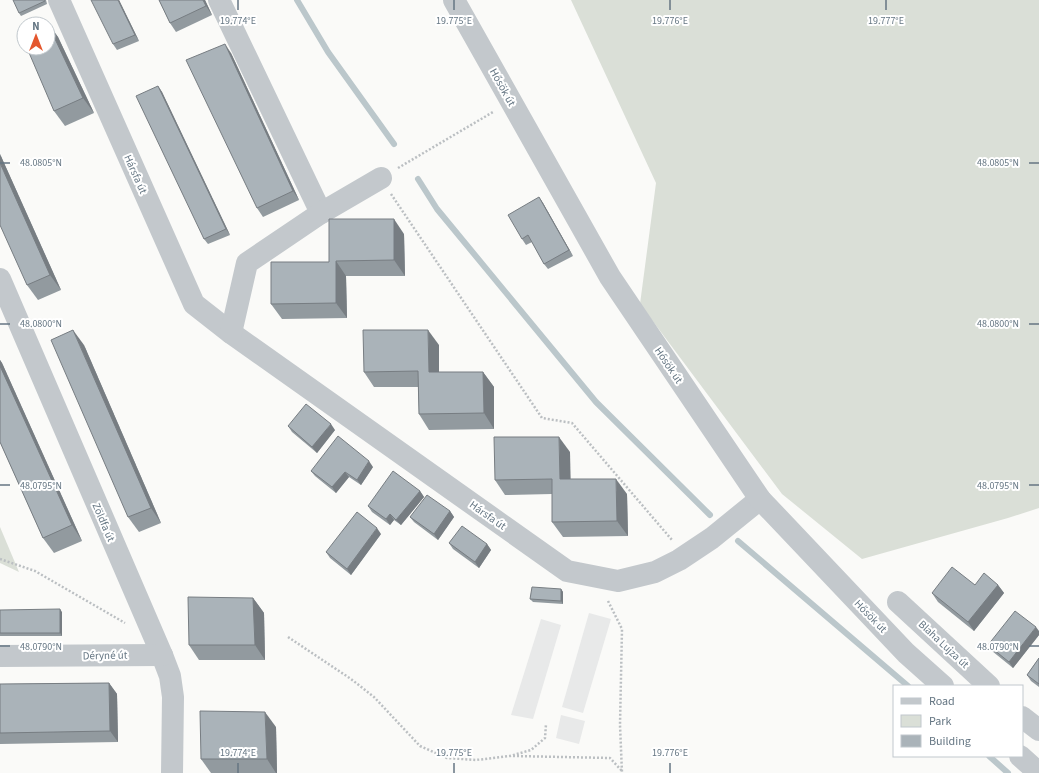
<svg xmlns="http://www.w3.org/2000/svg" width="1039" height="773" font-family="'Source Sans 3',sans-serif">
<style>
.built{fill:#e8e9e9}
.green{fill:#dadfd7}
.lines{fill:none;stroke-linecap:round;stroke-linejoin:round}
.stream{stroke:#bbc7cb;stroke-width:6}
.path{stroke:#bbbfc2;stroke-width:2.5;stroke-dasharray:2 2;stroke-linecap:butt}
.street{stroke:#c3c8cc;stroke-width:22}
.wall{fill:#929a9f}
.shaded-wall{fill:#777d82}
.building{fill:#aab3b9;stroke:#777d82}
.ticks{fill:none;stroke:#657683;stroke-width:1.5}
.labels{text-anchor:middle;stroke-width:4;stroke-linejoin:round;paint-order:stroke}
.street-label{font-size:11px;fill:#657683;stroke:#fff}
.ticks-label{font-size:10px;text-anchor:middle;fill:#657683;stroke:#fff;stroke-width:4;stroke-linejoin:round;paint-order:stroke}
</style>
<rect width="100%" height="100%" fill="#fafaf8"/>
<g class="built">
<polygon points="589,613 611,619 583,713 562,707"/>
<polygon points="541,619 561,625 533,719 511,715"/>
<polygon points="561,715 585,721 579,744 556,738"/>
</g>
<g class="green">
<polygon points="571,0 1039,0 1039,508 1008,518 862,559 782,494 640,304 656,183"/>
<polygon points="0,527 19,572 0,563"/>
</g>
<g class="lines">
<g class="stream">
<polyline points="297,0 328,52 394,144"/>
<polyline points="418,179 437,209 596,402 710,515"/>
<polyline points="738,541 908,686"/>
<polyline points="989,756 1008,773"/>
</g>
<g class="path">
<polyline points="398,168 493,112"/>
<polyline points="391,194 542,418 572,423 672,540"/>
<polyline points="0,559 35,571 125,623"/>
<polyline points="608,601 622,629 620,725 622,773"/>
<polyline points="288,637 351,679 374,697 420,746 447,758 476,760 510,756 531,750 545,738 546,724"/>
<polyline points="513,756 610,758 622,771"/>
</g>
<g class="street">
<polyline points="59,0 194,304 231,333 567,571 618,581 655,572 679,560 712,538 760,499"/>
<polyline points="219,0 321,213"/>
<polyline points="454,0 610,277 760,499 906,653 943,686"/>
<polyline points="0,279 162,655 170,676 173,697 172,773"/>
<polyline points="231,333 247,263 321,213 381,178"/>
<polyline points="898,602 989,686"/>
<polyline points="0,656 162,655"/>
<polyline points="1022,717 1039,730"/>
<polyline points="1020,756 1039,773"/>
</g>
</g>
<g class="wall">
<polygon points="46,0 47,4 21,16 19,13"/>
<polygon points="119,0 139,41 117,50 113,44"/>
<polygon points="159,0 205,0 212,15 176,32 170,23"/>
<polygon points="47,22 58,37 94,113 65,126 54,111"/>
<polygon points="231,53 299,200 263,217 257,208"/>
<polygon points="158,86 162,92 230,235 208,244 204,239"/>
<polygon points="0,154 61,290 38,300 27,285"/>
<polygon points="539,197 543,203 573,256 548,269 544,264 532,242 526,245 522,239"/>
<polygon points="404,234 405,276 346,276 347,318 282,319 271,304 329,262"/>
<polygon points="84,345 161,523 139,532 128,517"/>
<polygon points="439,345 439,372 483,372 494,387 494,429 429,430 419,414 418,387 374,387 364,372"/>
<polygon points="0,360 2,363 82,541 54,553 43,538 0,442"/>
<polygon points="288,426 335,430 317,453 292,432"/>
<polygon points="570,452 570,479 627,494 628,536 563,537 552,522 552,494 505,495 495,480"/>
<polygon points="373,467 361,485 349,477 336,493 315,476 311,471"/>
<polygon points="420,491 424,497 401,525 394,520 390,525 372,512 368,506"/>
<polygon points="450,511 454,517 438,540 414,522 410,517"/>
<polygon points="381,534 351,575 330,558 326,552"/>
<polygon points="449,543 487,544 491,550 479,568 453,549"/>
<polygon points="975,585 998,585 1004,593 974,631 938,602 932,593"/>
<polygon points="561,589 563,592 563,604 533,602 530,599"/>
<polygon points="253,598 264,613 265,660 199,660 189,645"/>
<polygon points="0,610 62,612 62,636 0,636"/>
<polygon points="1039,631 1039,635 1013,668 992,651 988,645"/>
<polygon points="1039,658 1039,687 1031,681 1027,675"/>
<polygon points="109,683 117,694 118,742 0,744 0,684"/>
<polygon points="276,727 277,773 211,773 201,759"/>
</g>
<g class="shaded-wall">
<polygon points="118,0 119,0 139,41 135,35"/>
<polygon points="203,0 205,0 212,15 206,6"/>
<polygon points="47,22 58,37 94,113 83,98"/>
<polygon points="225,44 231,53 299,200 293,191"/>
<polygon points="158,86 162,92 230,235 226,229"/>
<polygon points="0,154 61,290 50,275 0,163"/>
<polygon points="539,197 543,203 573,256 569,250"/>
<polygon points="394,219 404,234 405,276 394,260"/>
<polygon points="336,261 346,276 347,318 336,303"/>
<polygon points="73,330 84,345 161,523 151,508"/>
<polygon points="428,330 439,345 439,387 429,372"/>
<polygon points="0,360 2,363 82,541 72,525 0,366"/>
<polygon points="483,372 494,387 494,429 484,413"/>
<polygon points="331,424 335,430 317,453 312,447"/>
<polygon points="559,437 570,452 571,494 560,479"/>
<polygon points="369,461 373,467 361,485 357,480"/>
<polygon points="345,472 349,477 336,493 332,487"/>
<polygon points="616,479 627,494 628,536 617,521"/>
<polygon points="420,491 424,497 401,525 396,520"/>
<polygon points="450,511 454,517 438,540 434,534"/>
<polygon points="390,514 394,520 390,525 386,519"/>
<polygon points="377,528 381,534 351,575 347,569"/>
<polygon points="487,544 491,550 479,568 475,562"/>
<polygon points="998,585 1004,593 974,631 968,622"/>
<polygon points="561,589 563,592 563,604 561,601"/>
<polygon points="253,598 264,613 265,660 255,645"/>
<polygon points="60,609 62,612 62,636 60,633"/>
<polygon points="1036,627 1039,631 1039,635 1013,668 1009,662"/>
<polygon points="109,683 117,694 118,742 110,731"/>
<polygon points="265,712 276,727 277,773 276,773 267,759"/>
</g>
<g class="building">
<polygon points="13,0 45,0 45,1 19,13"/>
<polygon points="91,0 118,0 135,35 113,44"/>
<polygon points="159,0 203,0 206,6 170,23"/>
<polygon points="47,22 83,98 54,111 27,48 48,48 48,24 41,24"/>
<polygon points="24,30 24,40 20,31"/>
<polygon points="225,44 293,191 257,208 186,60"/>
<polygon points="158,86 226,229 204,239 136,96"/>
<polygon points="0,163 50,275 27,285 0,225"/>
<polygon points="539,197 569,250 544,264 528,235 522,239 508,215"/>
<polygon points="329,219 394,219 394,260 336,261 336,303 271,304 271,262 329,262"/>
<polygon points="73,330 151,508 128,517 51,340"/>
<polygon points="363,330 428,330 429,372 483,372 484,413 419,414 418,371 364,372"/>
<polygon points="0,366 72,525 43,538 0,442"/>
<polygon points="306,404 331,424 312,447 288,426"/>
<polygon points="338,436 369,461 357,480 345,472 332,487 311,471"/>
<polygon points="494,437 559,437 560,479 616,479 617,521 552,522 552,479 495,480"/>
<polygon points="393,471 420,491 396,520 390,514 386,519 368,506"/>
<polygon points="427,495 450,511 434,534 410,517"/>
<polygon points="357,512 377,528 347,569 326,552"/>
<polygon points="462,526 487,544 475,562 449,543"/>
<polygon points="952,567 975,585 984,573 998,585 968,622 932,593"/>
<polygon points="532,587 561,589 561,601 530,599"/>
<polygon points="188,597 253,598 255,645 189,645"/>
<polygon points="60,609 60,633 0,633 0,610"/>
<polygon points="1015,611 1036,627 1009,662 988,645"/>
<polygon points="1039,658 1039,684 1027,675"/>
<polygon points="109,683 110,731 0,733 0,684"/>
<polygon points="200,711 265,712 267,759 201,759"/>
</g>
<path class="ticks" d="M 238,0 L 238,10M 454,0 L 454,10M 670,0 L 670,10M 886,0 L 886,10M 0,163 L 10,163M 1029,163 L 1039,163M 0,324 L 10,324M 1029,324 L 1039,324M 0,485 L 10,485M 1029,485 L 1039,485M 0,646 L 10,646M 1029,646 L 1039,646M 238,763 L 238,773M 454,763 L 454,773M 670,763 L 670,773"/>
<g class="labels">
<g class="street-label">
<text transform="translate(503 87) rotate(61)" y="4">Hősök út</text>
<text transform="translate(136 174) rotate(66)" y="4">Hársfa út</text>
<text transform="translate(669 365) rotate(56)" y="4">Hősök út</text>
<text transform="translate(488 515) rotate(35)" y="4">Hársfa út</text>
<text transform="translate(104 522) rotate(67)" y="4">Zöldfa út</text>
<text transform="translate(871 616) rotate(46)" y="4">Hősök út</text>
<text transform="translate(944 644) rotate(43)" y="4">Blaha Lujza út</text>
<text transform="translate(105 655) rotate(-1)" y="4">Déryné út</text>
</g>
</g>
<g class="ticks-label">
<text x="238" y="24">19.774°E</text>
<text x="454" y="24">19.775°E</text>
<text x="670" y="24">19.776°E</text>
<text x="886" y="24">19.777°E</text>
<text x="41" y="166">48.0805°N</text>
<text x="998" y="166">48.0805°N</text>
<text x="41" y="327">48.0800°N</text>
<text x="998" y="327">48.0800°N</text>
<text x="41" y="489">48.0795°N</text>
<text x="998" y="489">48.0795°N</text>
<text x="41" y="650">48.0790°N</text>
<text x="998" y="650">48.0790°N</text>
<text x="238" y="756">19.774°E</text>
<text x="454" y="756">19.775°E</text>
<text x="670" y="756">19.776°E</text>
</g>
<rect x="893" y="685" width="130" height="72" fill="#ffffff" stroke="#c1c8cd"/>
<rect x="901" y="698" width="20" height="6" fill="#c3c8cc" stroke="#c1c8cd"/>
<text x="929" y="705" font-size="12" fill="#657683">Road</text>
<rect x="901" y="715" width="20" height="12" fill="#dadfd7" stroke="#c1c8cd"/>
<text x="929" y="725" font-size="12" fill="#657683">Park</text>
<rect x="901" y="735" width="20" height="12" fill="#aab3b9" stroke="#c1c8cd"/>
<text x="929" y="745" font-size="12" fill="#657683">Building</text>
<g transform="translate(36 36)"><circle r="19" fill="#ffffff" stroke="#c1c8cd"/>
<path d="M0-3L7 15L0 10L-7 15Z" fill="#e4572e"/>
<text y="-6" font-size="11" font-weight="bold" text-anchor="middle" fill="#657683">N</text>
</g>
</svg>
